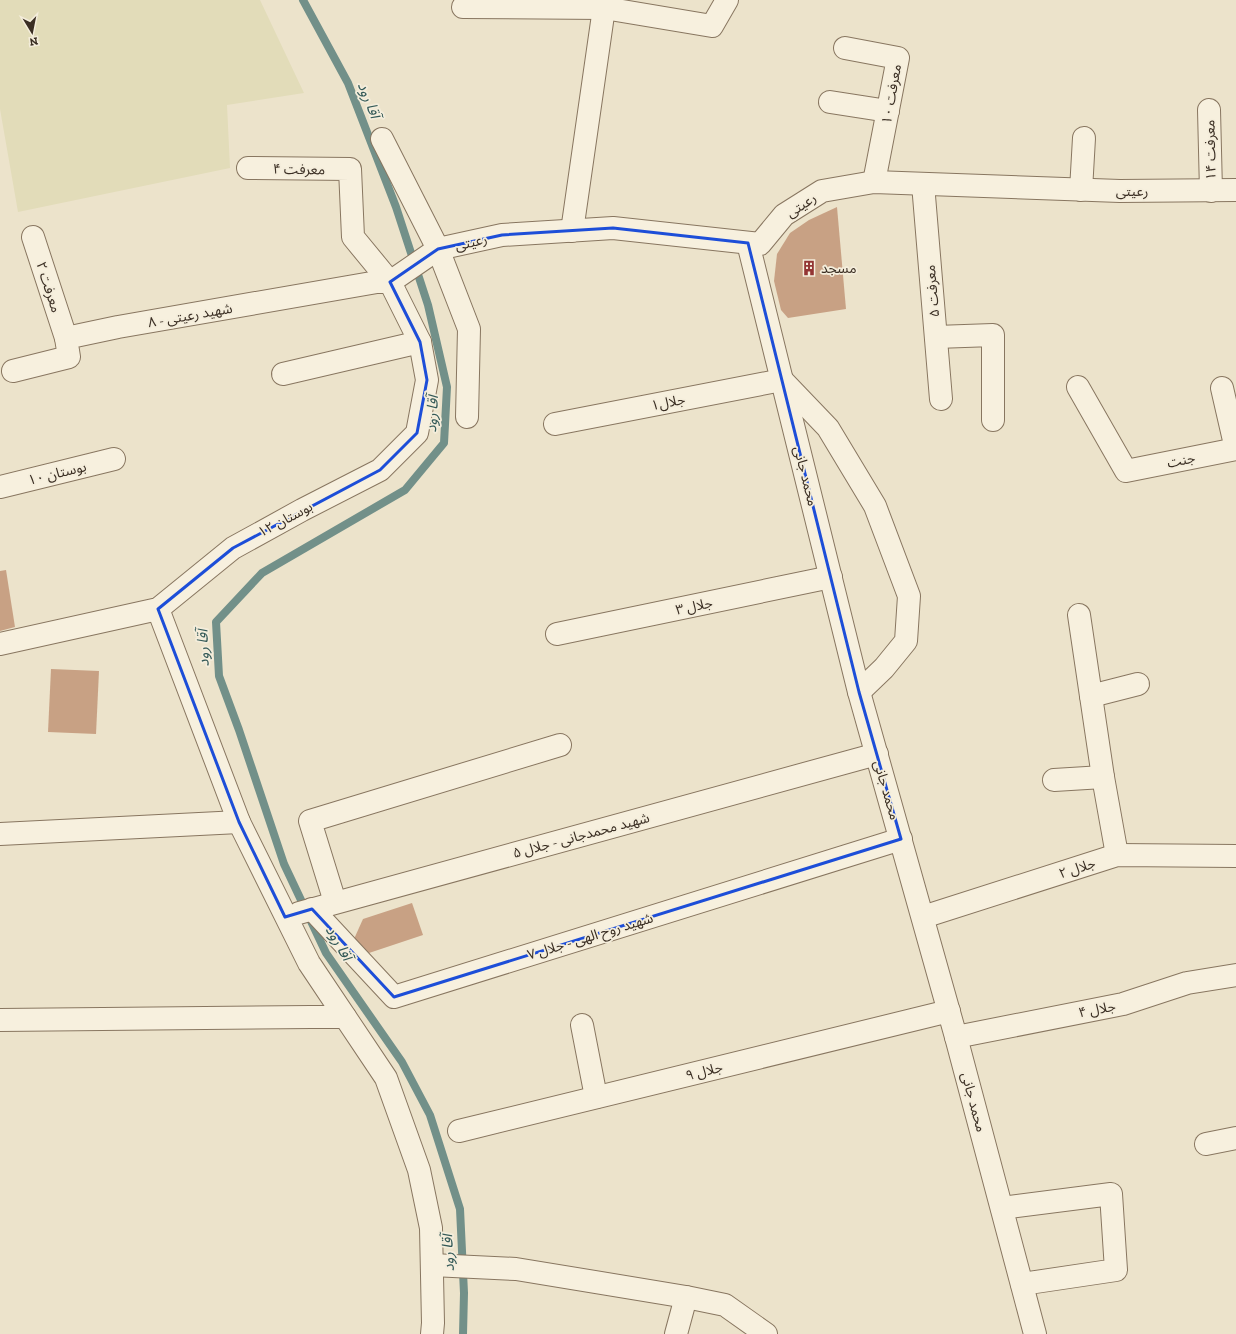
<svg xmlns="http://www.w3.org/2000/svg" width="1236" height="1334" font-family="'Zilla Slab','Noto Sans Arabic',serif">
<style>
.farmland{fill:#e2dcb9}
.lines{fill:none;stroke-linecap:round;stroke-linejoin:round}
.stream{stroke:#729089;stroke-width:8}
.building{fill:#c8a184}
.minor-casing{stroke:#887660;stroke-width:24}
.minor{stroke:#f7f0de;stroke-width:22}
.marked{fill:none;stroke:#1d4ed8;stroke-width:3;stroke-linejoin:round}
.labels{text-anchor:middle;stroke-width:3.5;stroke-linejoin:round;paint-order:stroke}
.street-label{font-size:14px;fill:#3a2e23;stroke:#f4eddb}
.poi-label{font-size:14px;fill:#3a2e23;stroke:#f4eddb;text-anchor:start}
.water-label{font-size:15px;font-style:italic;fill:#335957;stroke:#f4eddb}
</style>
<rect width="100%" height="100%" fill="#ece3cb"/>
<polygon class="farmland" points="0,0 260,0 304,93 227,105 230,168 18,212 0,109"/>
<g class="lines">
<polyline class="stream" points="303,0 348,83 396,207 428,305 447,387 444,443 405,490 262,573 216,622 219,676 239,730 284,864 326,953 402,1062 430,1115 460,1209 464,1293 463,1334"/>
</g>
<g class="building">
<polygon points="837,207 846,309 788,318 781,310 774,281 777,254 790,233 809,220"/>
<polygon points="6,570 15,627 0,631 0,571"/>
<polygon points="51,669 99,671 96,734 48,732"/>
<polygon points="412,903 423,935 369,953 354,939 363,919"/>
</g>
<g class="lines">
<g class="minor-casing">
<g id="minor">
<polyline points="463,7 604,8 712,26 727,0"/>
<polyline points="845,48 898,58 874,182"/>
<polyline points="830,102 888,111"/>
<polyline points="1209,110 1211,191"/>
<polyline points="382,139 438,249 469,329 467,417"/>
<polyline points="923,184 941,399"/>
<polyline points="1081,190 1084,138"/>
<polyline points="572,231 604,8"/>
<polyline points="33,237 66,338"/>
<polyline points="748,243 859,692 956,1037 1035,1334"/>
<polyline points="390,282 438,249 502,235 613,228 760,244 784,215 822,191 874,182 1120,191 1236,190"/>
<polyline points="936,337 993,335 993,420"/>
<polyline points="13,371 69,357 66,338 118,327 377,282 390,282"/>
<polyline points="283,374 420,342"/>
<polyline points="1078,387 1126,471 1236,449"/>
<polyline points="1222,388 1236,449"/>
<polyline points="555,424 782,380 828,428 875,506 909,596 906,641 884,668 859,692"/>
<polyline points="0,487 114,459"/>
<polyline points="158,609 239,822 309,963 386,1078 419,1170 431,1228 433,1323 432,1334"/>
<polyline points="1079,615 1103,777 1117,855"/>
<polyline points="557,634 831,577"/>
<polyline points="0,644 158,609 233,548 302,510 380,470 417,433 427,380 420,342 390,282 353,237 350,169 248,168"/>
<polyline points="1091,696 1138,684"/>
<polyline points="1054,780 1103,777"/>
<polyline points="0,834 239,822"/>
<polyline points="335,902 310,821 560,745"/>
<polyline points="312,909 394,997 901,839"/>
<polyline points="299,913 877,754"/>
<polyline points="923,917 1117,855 1236,856"/>
<polyline points="0,1020 311,1017 345,1017"/>
<polyline points="582,1025 596,1097"/>
<polyline points="956,1037 1123,1004 1187,983 1236,975"/>
<polyline points="459,1131 949,1011"/>
<polyline points="1206,1144 1236,1138"/>
<polyline points="1002,1208 1111,1194 1116,1270 1022,1284"/>
<polyline points="432,1265 516,1269 686,1297 725,1305 766,1334"/>
<polyline points="676,1334 686,1297"/>
</g>
</g>
<use href="#minor" class="minor"/>
</g>
<path class="marked" d="M 613,228 L 748,243 L 859,692 L 901,839 L 394,997 L 312,909 L 285,917 L 239,822 L 158,609 L 233,548 L 380,470 L 417,433 L 427,380 L 420,342 L 390,282 L 438,249 L 502,235 Z"/>
<defs>
<g id="building-bare" transform="scale(1.2)"><path d="M-4-6H4V6H1V3H-1V6H-4ZM-2.5-4.3h1.7v1.8h-1.7ZM.8-4.3h1.7v1.8H.8ZM-2.5-1h1.7V.8h-1.7ZM.8-1h1.7V.8H.8Z" fill="#933534" stroke="#f4eddb" stroke-width="2.5" paint-order="stroke"/></g>
</defs>
<g fill-rule="evenodd">
<use href="#building-bare" x="809" y="268"/>
</g>
<g class="labels">
<g class="street-label">
<text transform="translate(891 94) rotate(-80)" y="5">معرفت ۱۰</text>
<text transform="translate(1210 150) rotate(-91)" y="5">معرفت ۱۴</text>
<text transform="translate(299 169) rotate(1)" y="5">معرفت ۴</text>
<text x="1132" y="196">رعیتی</text>
<text transform="translate(801 205) rotate(-33)" y="5">رعیتی</text>
<text transform="translate(471 242) rotate(-13)" y="5">رعیتی</text>
<text transform="translate(49 287) rotate(72)" y="5">معرفت ۲</text>
<text transform="translate(932 291) rotate(-95)" y="5">معرفت ۵</text>
<text transform="translate(190 315) rotate(-10)" y="5">شهید رعیتی - ۸</text>
<text transform="translate(668 402) rotate(-11)" y="5">جلال۱</text>
<text transform="translate(1181 460) rotate(-12)" y="5">جنت</text>
<text transform="translate(57 473) rotate(-14)" y="5">بوستان ۱۰</text>
<text transform="translate(806 476) rotate(76)" y="5">محمد جانی</text>
<text transform="translate(285 519) rotate(-28)" y="5">بوستان ۱۲</text>
<text transform="translate(694 606) rotate(-12)" y="5">جلال ۳</text>
<text transform="translate(887 790) rotate(74)" y="5">محمد جانی</text>
<text transform="translate(581 835) rotate(-15)" y="5">شهید محمدجانی - جلال ۵</text>
<text transform="translate(1077 868) rotate(-18)" y="5">جلال ۲</text>
<text transform="translate(590 936) rotate(-17)" y="5">شهید روح الهی - جلال ۷</text>
<text transform="translate(1097 1009) rotate(-11)" y="5">جلال ۴</text>
<text transform="translate(704 1071) rotate(-14)" y="5">جلال ۹</text>
<text transform="translate(974 1102) rotate(75)" y="5">محمد جانی</text>
</g>
<g class="poi-label">
<text x="821" y="273">مسجد</text>
</g>
<g class="water-label">
<text transform="translate(369 100) rotate(68)" y="5">آقا رود</text>
<text transform="translate(432 414) rotate(-87)" y="5">آقا رود</text>
<text transform="translate(203 648) rotate(-92)" y="5">آقا رود</text>
<text transform="translate(339 943) rotate(60)" y="5">آقا رود</text>
<text transform="translate(448 1253) rotate(-93)" y="5">آقا رود</text>
</g>
</g>
<g transform="translate(32 32) rotate(170)" stroke="#f4eddb" stroke-width="3" paint-order="stroke">
<path d="M0-3L7 15L0 10L-7 15Z" fill="#3a2e23"/>
<text y="-6" font-size="11" font-weight="bold" text-anchor="middle" fill="#3a2e23">N</text>
</g>
</svg>
